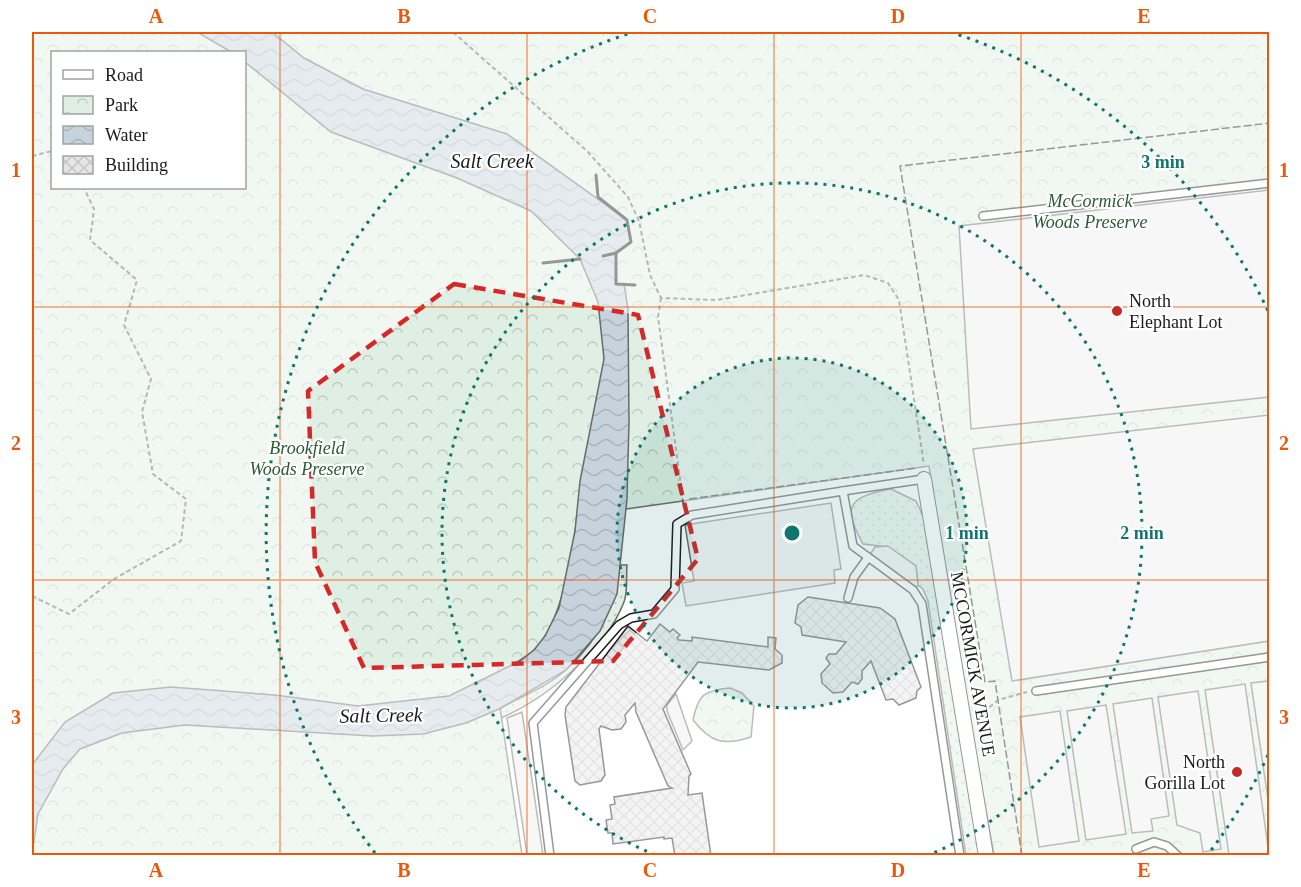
<svg xmlns="http://www.w3.org/2000/svg" width="1301" height="887" font-family="'Times New Roman',serif">
<style>
.grass{fill:url(#grass-dots);stroke:#6a6a6a;stroke-width:1.5}
.park{fill:url(#park-crowns);stroke:#6a6a6a;stroke-width:1.5;fill-rule:evenodd}
.parking{fill:#ededed;stroke:#6a6a6a;stroke-width:1.5}
.water{fill:url(#water-waves);stroke:#6a6a6a;stroke-width:1.5}
.building{fill:url(#building-cross-hatch);stroke:#1a1a1a;stroke-width:1.5}
.lines{fill:none;stroke-linecap:round;stroke-linejoin:round}
.lane-casing{stroke:#1a1a1a;stroke-width:10}
.street-casing{stroke:#1a1a1a;stroke-width:16}
.path{stroke:#5f5f5f;stroke-width:2;stroke-dasharray:4.5 3;stroke-linecap:butt}
.lane{stroke:#fff;stroke-width:7}
.street{stroke:#fff;stroke-width:14}
.fence{stroke:#1a1a1a;stroke-width:1.5;stroke-dasharray:8 3;stroke-linecap:butt}
.wall{stroke:#1a1a1a;stroke-width:3}
.marked{fill:none;stroke:#d62828;stroke-width:4.5;stroke-dasharray:12 8;stroke-linejoin:round}
.grid{fill:none;stroke:#e8590c;stroke-width:1.5;stroke-opacity:0.55}
.ring{fill:none;stroke:#0f766e;stroke-width:3;stroke-dasharray:3 6}
.poi-dot{fill:#c62828;stroke:#fff;stroke-width:2}
.labels{text-anchor:middle;stroke-width:4.5;stroke-linejoin:round;paint-order:stroke}
.park-label{font-size:18px;font-style:italic;fill:#2b5a34;stroke:#fff}
.poi-label{font-size:18px;fill:#1a1a1a;stroke:#fff;text-anchor:start}
.street-label{font-size:18px;fill:#1a1a1a;stroke:#fff}
.water-label{font-size:20px;font-style:italic;fill:#1a1a1a;stroke:#fff}
.centre{fill:#0f766e;stroke:#fff;stroke-width:3}
.ring-label{font-size:18px;text-anchor:middle;font-weight:bold;fill:#0f766e;stroke:#fff;stroke-width:4.5;stroke-linejoin:round;paint-order:stroke}
.neatline{fill:none;stroke:#e8590c;stroke-width:2}
.grid-label{font-size:20px;text-anchor:middle;font-weight:bold;fill:#e8590c}
</style>
<defs>
<pattern id="grass-dots" width="8" height="8" patternUnits="userSpaceOnUse" patternTransform="scale(1.5)"><rect width="8" height="8" fill="#e0efe3"/><path d="M2 2h.1M6 6h.1" fill="none" stroke="#c0ccc2" stroke-width="1.8" stroke-linecap="round"/></pattern>
<pattern id="park-crowns" width="20" height="18" patternUnits="userSpaceOnUse" patternTransform="scale(1.5)"><rect width="20" height="18" fill="#e0efe3"/><path d="M2 6a3 3 0 1 1 6 0M12 15a3 3 0 1 1 6 0" fill="none" stroke="#c0ccc2"/></pattern>
<pattern id="water-waves" width="16" height="10" patternUnits="userSpaceOnUse" patternTransform="scale(1.5)"><rect width="16" height="10" fill="#c6d2dc"/><path d="M0 5q4-4 8 0t8 0" fill="none" stroke="#aab4bc"/></pattern>
<pattern id="building-cross-hatch" width="8" height="8" patternUnits="userSpaceOnUse" patternTransform="scale(1.5)"><rect width="8" height="8" fill="#e6e6e6"/><path d="M0 0l8 8M0 8l8-8" fill="none" stroke="#c5c5c5"/></pattern>
</defs>
<rect width="100%" height="100%" fill="#fff"/>
<g class="grass">
<path d="M 891,489 L 916,501 L 925,520 L 979,855 L 966,855 L 928,601 L 923,589 L 918,585 L 916,566 L 888,547 L 863,544 C 841,504 850,497 891,489 Z"/>
<path d="M 620,565 L 627,565 C 626,577 628,592 624,602 C 606,649 546,699 501,718 L 499,709 C 520,697 549,686 567,669 C 599,639 615,608 620,565 Z"/>
</g>
<g class="park">
<path d="M 32,32 L 1269,32 L 1269,855 L 994,855 L 950,611 L 929,466 L 577,516 C 573,553 562,623 534,650 C 523,660 508,667 495,674 L 522,855 L 32,855 ZM 52,52 L 244,52 L 244,188 L 52,188 Z"/>
<path d="M 730,688 L 742,693 L 754,706 L 751,737 C 724,746 711,743 693,720 C 698,695 704,690 730,688 Z"/>
</g>
<g class="parking">
<polygon points="1269,190 1269,397 971,429 959,226"/>
<polygon points="1269,415 1269,641 1012,681 973,449"/>
<polygon points="831,503 841,569 834,570 835,583 686,606 682,583 694,581 685,525"/>
<polygon points="888,546 916,566 918,585 913,590 867,559 875,547"/>
<polygon points="1269,681 1270,681 1269,806 1251,683"/>
<polygon points="1245,684 1269,854 1269,855 1229,855 1205,690"/>
<polygon points="1198,691 1221,849 1203,852 1200,833 1177,825 1158,697"/>
<polygon points="676,694 692,741 683,750 667,711 667,705"/>
<polygon points="1152,698 1169,816 1151,819 1153,831 1132,833 1113,704"/>
<polygon points="1106,705 1126,834 1086,840 1067,711"/>
<polygon points="1060,711 1079,841 1039,847 1020,717"/>
<polygon points="522,712 543,855 527,855 507,718"/>
</g>
<polygon class="water" points="197,32 272,32 304,58 363,89 507,134 627,220 631,242 616,253 616,284 624,284 628,309 629,422 627,499 617,594 600,631 566,670 499,709 466,723 423,734 373,736 185,725 122,733 80,749 63,769 38,814 32,855 32,765 65,722 113,693 171,687 275,695 358,706 449,696 520,661 534,650 545,636 559,608 575,531 580,481 604,359 598,302 580,259 531,211 457,178 331,132 245,62 244,52 231,52"/>
<g class="building">
<polygon points="808,597 880,608 895,619 921,687 917,691 916,698 899,705 893,699 886,700 871,661 862,671 862,679 858,684 852,682 843,692 833,693 822,683 821,674 830,664 826,658 829,654 836,654 846,642 802,635 801,627 795,623 798,605"/>
<polygon points="660,624 670,632 673,629 680,635 677,638 679,640 692,641 692,637 768,647 768,637 776,638 775,649 782,655 782,663 769,670 698,662 663,709 691,774 689,776 688,795 702,793 711,856 675,856 672,838 664,839 664,837 613,844 612,833 608,833 606,820 612,819 610,805 615,804 614,797 672,788 668,786 636,712 635,703 625,715 626,722 621,729 612,730 601,726 599,729 605,775 601,781 580,785 575,781 565,715 566,707 628,626 647,641"/>
</g>
<g class="lines">
<g class="lane-casing">
<g id="lane">
<polyline points="983,216 1270,183"/>
<polyline points="924,479 843,491 853,546 913,590 922,604 960,856"/>
<polyline points="848,598 854,577 867,559"/>
<polyline points="1036,691 1270,657"/>
<polyline points="1136,849 1154,842 1167,846 1178,856"/>
<polyline points="550,856 533,723 619,625 631,618 654,614 675,589 677,524 692,515 843,491"/>
</g>
</g>
<g class="street-casing">
<polyline id="street" points="924,479 986,856"/>
</g>
<g class="path">
<polyline points="453,32 588,152 628,197 639,221 650,275 661,298 717,300 864,275 888,283 899,300 924,465"/>
<polyline points="32,156 52,151"/>
<polyline points="661,298 658,317 684,508"/>
<polyline points="32,596 69,614 114,579 181,541 186,499 153,474 142,412 151,379 124,325 137,280 90,240 94,209 84,188"/>
<polyline points="978,717 998,700 1027,692"/>
</g>
<use href="#lane" class="lane"/>
<use href="#street" class="street"/>
<g class="fence">
<polyline points="689,499 917,468"/>
<polyline points="1022,856 995,681 985,682 900,166 1270,123"/>
</g>
<g class="wall">
<polyline points="596,175 598,197 627,220 631,242 616,253 603,256"/>
<polyline points="616,253 616,284 635,285"/>
<polyline points="543,263 580,259"/>
</g>
</g>
<path d="M0 0H1301V887H0ZM 454,284 L 638,315 L 698,559 L 613,661 L 364,668 L 315,562 L 308,391 Z" fill="#fff" fill-opacity=".55" fill-rule="evenodd"/>
<path class="marked" d="M 454,284 L 638,315 L 698,559 L 613,661 L 364,668 L 315,562 L 308,391 Z"/>
<path class="grid" d="M 280,32 L 280,856M 527,32 L 527,856M 774,32 L 774,856M 1021,32 L 1021,856M 32,307 L 1270,307M 32,580 L 1270,580"/>
<circle cx="792" cy="533" r="175" fill="#0f766e" fill-opacity=".12"/>
<g class="ring">
<circle cx="792" cy="533" r="175"/>
<path d="M655 855A350 350 0 1 1 929 855"/>
<path d="M1268 755A525 525 0 0 1 1209 853M375 853A525 525 0 0 1 634 32M950 32A525 525 0 0 1 1268 311"/>
</g>
<g class="poi-dot">
<circle cx="1117" cy="311" r="6"/>
<circle cx="1237" cy="772" r="6"/>
</g>
<g class="labels">
<g class="park-label">
<text x="1090" y="207">McCormick<tspan x="1090" dy="21">Woods Preserve</tspan></text>
<text x="307" y="454">Brookfield<tspan x="307" dy="21">Woods Preserve</tspan></text>
</g>
<g class="poi-label">
<text x="1129" y="307">North<tspan x="1129" dy="21">Elephant Lot</tspan></text>
<text x="1225" y="768" text-anchor="end">North<tspan x="1225" dy="21">Gorilla Lot</tspan></text>
</g>
<g class="street-label">
<text transform="translate(973 664) rotate(80)" y="6">MCCORMICK AVENUE</text>
</g>
<g class="water-label">
<text x="492" y="168">Salt Creek</text>
<text transform="translate(381 715) rotate(-1)" y="7">Salt Creek</text>
</g>
</g>
<circle cx="792" cy="533" r="9" class="centre"/>
<g class="ring-label">
<text x="1163" y="168">3 min</text>
<text x="967" y="539">1 min</text>
<text x="1142" y="539">2 min</text>
</g>
<rect width="1301" height="887" fill="none" stroke="#ffffff" stroke-width="66"/>
<rect x="51" y="51" width="195" height="138" fill="#ffffff" stroke="#a3a3a3" stroke-width="1.5"/>
<rect x="63" y="70" width="30" height="9" fill="#ffffff" stroke="#a3a3a3" stroke-width="1.5"/>
<text x="105" y="81" font-size="18" fill="#1a1a1a">Road</text>
<rect x="63" y="96" width="30" height="18" fill="url(#park-crowns)" stroke="#a3a3a3" stroke-width="1.5"/>
<text x="105" y="111" font-size="18" fill="#1a1a1a">Park</text>
<rect x="63" y="126" width="30" height="18" fill="url(#water-waves)" stroke="#a3a3a3" stroke-width="1.5"/>
<text x="105" y="141" font-size="18" fill="#1a1a1a">Water</text>
<rect x="63" y="156" width="30" height="18" fill="url(#building-cross-hatch)" stroke="#a3a3a3" stroke-width="1.5"/>
<text x="105" y="171" font-size="18" fill="#1a1a1a">Building</text>
<rect x="33" y="33" width="1235" height="821" class="neatline"/>
<g class="grid-label">
<text x="156" y="23">A</text>
<text x="404" y="23">B</text>
<text x="650" y="23">C</text>
<text x="898" y="23">D</text>
<text x="1144" y="23">E</text>
<text x="16" y="177">1</text>
<text x="1284" y="177">1</text>
<text x="16" y="450">2</text>
<text x="1284" y="450">2</text>
<text x="16" y="724">3</text>
<text x="1284" y="724">3</text>
<text x="156" y="877">A</text>
<text x="404" y="877">B</text>
<text x="650" y="877">C</text>
<text x="898" y="877">D</text>
<text x="1144" y="877">E</text>
</g>
</svg>
